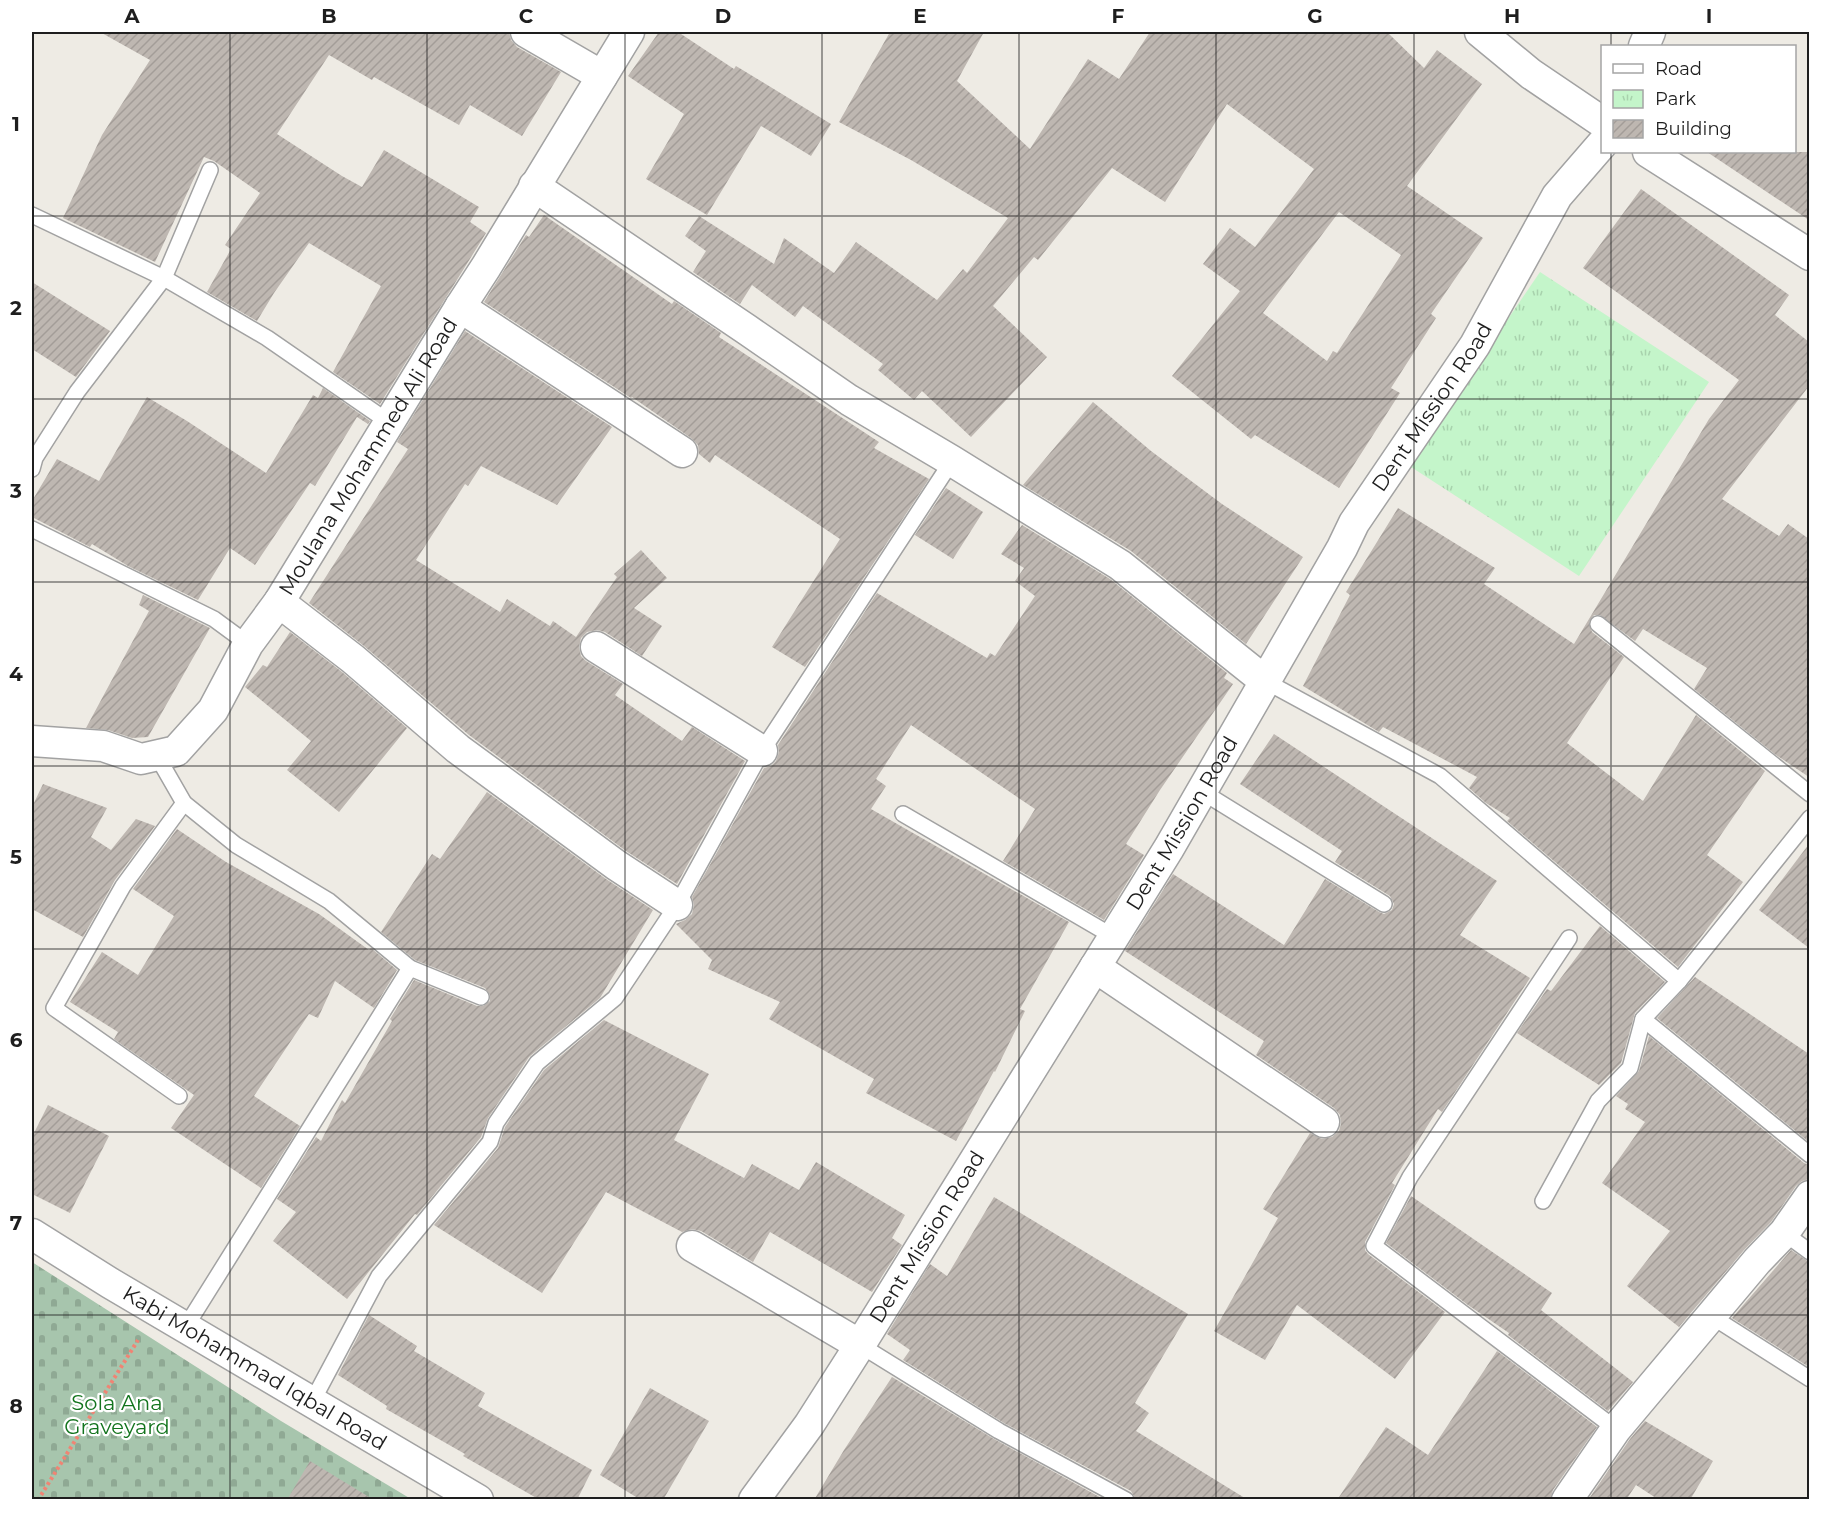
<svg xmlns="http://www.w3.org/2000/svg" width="1841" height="1531" font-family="Montserrat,sans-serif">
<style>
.cemetery{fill:url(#cemetery-stones)}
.park{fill:url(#park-tufts)}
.building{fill:url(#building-hatch);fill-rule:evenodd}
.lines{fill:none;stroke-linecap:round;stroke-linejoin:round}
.lane-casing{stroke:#a2a2a2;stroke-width:18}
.street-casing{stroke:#a2a2a2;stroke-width:33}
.path{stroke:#f08474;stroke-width:4;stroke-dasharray:3 3;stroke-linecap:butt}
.lane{stroke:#fff;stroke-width:15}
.street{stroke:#fff;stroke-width:30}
.grid{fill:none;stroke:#1e1e1e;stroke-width:1.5;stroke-opacity:0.55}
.labels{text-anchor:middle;stroke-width:4.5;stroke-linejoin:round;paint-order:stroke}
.street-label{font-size:21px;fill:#1e1e1e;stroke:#fff}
.park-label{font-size:21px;fill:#13741e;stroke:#fff}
.neatline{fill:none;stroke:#1e1e1e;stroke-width:2}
.grid-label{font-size:20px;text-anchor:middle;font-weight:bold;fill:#1e1e1e}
</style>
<defs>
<pattern id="cemetery-stones" width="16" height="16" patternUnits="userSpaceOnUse" patternTransform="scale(1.5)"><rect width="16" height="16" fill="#a7c5ad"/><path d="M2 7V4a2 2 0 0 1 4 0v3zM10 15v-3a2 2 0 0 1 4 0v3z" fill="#8fa994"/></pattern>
<pattern id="park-tufts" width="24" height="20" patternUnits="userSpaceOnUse" patternTransform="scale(1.5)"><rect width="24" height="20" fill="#c4f5ca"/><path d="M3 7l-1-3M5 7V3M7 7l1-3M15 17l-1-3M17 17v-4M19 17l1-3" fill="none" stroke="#a8d2ad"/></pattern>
<pattern id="building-hatch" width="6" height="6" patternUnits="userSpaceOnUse" patternTransform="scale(1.5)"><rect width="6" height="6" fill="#beb7b1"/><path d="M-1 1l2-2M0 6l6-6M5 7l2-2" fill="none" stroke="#a39d98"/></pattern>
</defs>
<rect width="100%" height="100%" fill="#eeebe4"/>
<polygon class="cemetery" points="32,1262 281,1421 411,1499 32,1499"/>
<polygon class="park" points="1540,272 1709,382 1579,576 1408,465"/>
<g class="building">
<polygon points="100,32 509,32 511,40 517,47 561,72 522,136 470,105 459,125 374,77 372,80 329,55 277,134 342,176 362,187 384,150 479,207 470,222 486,233 380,404 333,372 381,286 309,243 274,293 257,321 207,292 231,249 225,245 260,193 214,161 204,157 155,262 63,218 102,135 150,60"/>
<polygon points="659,32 678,32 734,69 736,66 831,124 811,156 761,126 707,215 646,179 684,114 628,76"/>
<path d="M 890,32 L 984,32 L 957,81 L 1030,149 L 1088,59 L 1119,79 L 1150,32 L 1387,32 L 1424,68 L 1437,50 L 1482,84 L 1407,186 L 1483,238 L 1431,314 L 1436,318 L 1391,388 L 1400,393 L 1339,488 L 1255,435 L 1251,439 L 1172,376 L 1240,291 L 1203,264 L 1230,228 L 1255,247 L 1314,169 L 1227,104 L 1165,202 L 1112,168 L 1038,260 L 1034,257 L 993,306 L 1047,357 L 971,437 L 922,391 L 914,400 L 878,370 L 883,364 L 803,306 L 795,317 L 752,285 L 740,304 L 693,272 L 706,251 L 685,236 L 699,216 L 774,264 L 784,238 L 834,273 L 856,242 L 937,300 L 963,269 L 967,273 L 1008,218 L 911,160 L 839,122 ZM 1339,212 L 1401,255 L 1337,353 L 1333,351 L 1327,361 L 1263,313 Z"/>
<polygon points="1707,152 1809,152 1809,220"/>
<polygon points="1641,189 1789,295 1775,315 1809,342 1809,386 1722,499 1779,536 1788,524 1809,539 1809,777 1776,755 1694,689 1707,668 1643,629 1635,641 1600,615 1594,615 1589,622 1592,632 1624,657 1567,743 1643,801 1696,715 1765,771 1707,855 1743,882 1678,967 1507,821 1510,818 1486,803 1469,788 1477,777 1383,727 1379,732 1303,686 1350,595 1346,592 1398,508 1495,568 1484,584 1574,644 1709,419 1739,380 1583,268"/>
<polygon points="544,215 672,304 674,301 721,333 719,337 879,442 874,448 929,479 805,667 772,647 840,539 715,455 710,463 699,454 698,445 691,438 632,397 631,398 484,302 526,235 529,237"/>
<polygon points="32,282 110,331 76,377 32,349"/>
<polygon points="465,331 612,427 557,505 481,466 468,486 465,484 416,560 500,612 507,599 550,626 553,621 576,637 617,577 614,574 641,550 667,578 634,608 662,626 642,656 605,632 597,630 587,632 581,638 579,647 581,656 586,661 623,684 615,695 628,704 682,741 692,727 745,761 677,884 626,851 469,735 364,646 309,603 408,449 397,442"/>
<polygon points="323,388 370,421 368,424 357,417 315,486 310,483 255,565 230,548 198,600 128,566 92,544 90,547 32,517 32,501 57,459 99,481 147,397 187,421 266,473 313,395 318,398"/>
<polygon points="1093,402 1151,451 1222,504 1303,557 1246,644 1131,551 1023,485"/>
<polygon points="946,488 983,512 953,559 915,535"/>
<polygon points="1022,525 1110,579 1227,673 1224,678 1233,684 1160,790 1126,844 1144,855 1104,920 1003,861 1035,809 911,725 876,779 886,786 871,809 1069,922 1020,1009 1025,1011 995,1072 994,1071 956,1141 866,1093 874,1079 769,1019 780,1002 708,969 712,960 676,924 685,920 692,914 694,905 692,897 764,768 771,766 776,761 779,752 778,745 877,593 987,658 990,653 995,656 1035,596 1015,581 1024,568 1001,554"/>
<polygon points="143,595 210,628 148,737 132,738 108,730 86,728 149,611 139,605"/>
<polygon points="290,632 342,672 407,728 339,812 287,770 311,741 245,687 263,665 267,667"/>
<polygon points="1274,734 1497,881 1460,935 1530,978 1442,1112 1438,1109 1392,1183 1395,1185 1365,1242 1365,1250 1368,1254 1445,1312 1395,1379 1297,1305 1265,1360 1214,1331 1278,1218 1263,1209 1310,1133 1322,1139 1332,1137 1339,1131 1341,1124 1340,1115 1334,1108 1256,1055 1264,1041 1125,951 1173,874 1284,945 1325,879 1379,912 1384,914 1392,910 1394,904 1390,896 1335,862 1342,851 1240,784"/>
<polygon points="43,784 107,808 91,837 111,850 136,819 155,826 115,880 83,937 32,909 32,807"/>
<polygon points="487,792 606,879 653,910 600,998 529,1057 488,1118 481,1137 417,1215 415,1214 347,1299 273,1241 296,1212 277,1199 316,1137 321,1141 342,1100 345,1103 392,1021 390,1019 414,980 477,1006 483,1006 490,1001 490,995 485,988 415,960 381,932 432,854 440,859"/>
<polygon points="177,829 226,862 319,914 369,950 371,948 397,970 374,1008 335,981 318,1018 309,1014 254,1096 300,1126 261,1188 171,1128 194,1095 114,1039 118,1032 70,1002 102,952 138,975 174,916 133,889"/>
<polygon points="1809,844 1809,948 1759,910"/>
<polygon points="1600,926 1665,982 1635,1013 1621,1063 1599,1085 1517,1033 1547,989 1551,991"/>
<polygon points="1695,977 1809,1054 1809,1142 1657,1018"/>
<polygon points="604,1020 709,1074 674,1140 744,1178 752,1164 799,1190 816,1162 905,1215 892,1238 902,1245 872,1292 770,1232 753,1262 701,1231 692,1229 682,1232 606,1192 542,1293 434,1225 498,1148 505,1127 544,1070"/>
<polygon points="1649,1036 1804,1163 1809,1165 1809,1179 1802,1181 1796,1186 1771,1222 1744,1250 1679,1327 1627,1286 1670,1231 1602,1183 1645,1122 1625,1109 1628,1104 1616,1096 1639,1071"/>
<polygon points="48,1105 109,1136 70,1213 32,1194 32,1137"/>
<polygon points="1411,1196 1552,1293 1541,1310 1633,1382 1608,1411 1508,1335 1509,1333 1468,1305 1386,1243"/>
<polygon points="994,1197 1188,1314 1135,1403 1149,1413 1136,1431 1248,1500 1136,1500 1131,1491 1004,1423 903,1360 910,1350 887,1334 930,1264 947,1276"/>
<polygon points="1791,1250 1809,1262 1809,1367 1732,1318"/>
<polygon points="369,1315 417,1346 414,1351 485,1393 478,1406 592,1470 577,1500 540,1500 463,1456 465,1454 386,1409 387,1406 338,1375"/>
<polygon points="1497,1351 1597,1427 1553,1490 1550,1500 1337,1500 1386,1427 1428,1455"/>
<polygon points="892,1377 994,1439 1105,1500 814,1500 844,1450"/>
<polygon points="650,1388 709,1421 663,1500 641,1500 600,1475"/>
<polygon points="1645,1421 1713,1461 1690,1500 1659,1500 1636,1485 1626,1500 1588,1500 1630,1439"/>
<polygon points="310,1461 374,1500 287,1500"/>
</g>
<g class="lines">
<g class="lane-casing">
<g id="lane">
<polyline points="32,215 164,278 267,338 390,423"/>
<polyline points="32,469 35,458 77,392 164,278 210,170"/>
<polyline points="32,529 214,619 248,644"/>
<polyline points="1598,624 1810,794"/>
<polyline points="1265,681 1440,776 1679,981"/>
<polyline points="157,756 184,803 236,845 329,901 410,968 481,997"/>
<polyline points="1201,791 1384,904"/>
<polyline points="903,814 1114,937"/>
<polyline points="1569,938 1410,1177 1374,1246 1616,1429"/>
<polyline points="1643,1019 1810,1155"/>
<polyline points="179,1096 54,1008 123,886 184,803"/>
<polyline points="1543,1201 1598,1101 1630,1068 1643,1019 1679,981 1810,818"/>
<polyline points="1784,1233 1810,1252"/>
<polyline points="1711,1316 1810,1379"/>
<polyline points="185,1328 410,968"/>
<polyline points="860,1345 999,1431 1126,1500"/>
<polyline points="312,1402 379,1276 490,1142 496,1123 537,1063 615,998 677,905 762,751 952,461"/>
</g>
</g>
<g class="street-casing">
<g id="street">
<polyline points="526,32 602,76"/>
<polyline points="1480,32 1531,74 1602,122"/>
<polyline points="1644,46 1650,32"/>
<polyline points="1648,152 1810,255"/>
<polyline points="534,186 746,329 849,400 952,461 1120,565 1265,681"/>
<polyline points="460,307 682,452"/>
<polyline points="279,602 353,659 458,749 616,865 677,905"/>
<polyline points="596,647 762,751"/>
<path id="s1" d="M 32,741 L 103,746 L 141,759 L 176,751 L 213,710 L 248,644 L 279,602 L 460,307 L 486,267 L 629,32"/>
<polyline points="1095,967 1324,1122"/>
<path id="s2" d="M 32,1234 L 110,1283 L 478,1500"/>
<polyline points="692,1246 860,1345"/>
<path id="s3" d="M 754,1500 L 809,1425 L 860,1345 L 1169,848 L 1342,548 L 1354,523 L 1475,345 L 1557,196 L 1602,144"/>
<polyline points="1567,1500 1616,1429 1757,1261 1784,1233 1810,1196"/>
</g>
</g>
<polyline class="path" points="38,1500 138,1340"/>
<use href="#lane" class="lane"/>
<use href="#street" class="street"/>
</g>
<path class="grid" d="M 230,32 L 230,1500M 427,32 L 427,1500M 625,32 L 625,1500M 822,32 L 822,1500M 1019,32 L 1019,1500M 1216,32 L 1216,1500M 1414,32 L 1414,1500M 1611,32 L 1611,46M 1611,152 L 1611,1500M 32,216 L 1810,216M 32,399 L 1810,399M 32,582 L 1810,582M 32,766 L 1810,766M 32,949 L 1810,949M 32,1132 L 1810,1132M 32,1315 L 1810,1315"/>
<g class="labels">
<g class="street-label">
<text dy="7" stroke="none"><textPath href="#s3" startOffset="1287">Dent Mission Road</textPath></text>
<text dy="7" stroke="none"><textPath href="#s1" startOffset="500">Moulana Mohammed Ali Road</textPath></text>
<text dy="7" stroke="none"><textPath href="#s3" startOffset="801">Dent Mission Road</textPath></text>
<text dy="7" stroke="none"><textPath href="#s3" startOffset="315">Dent Mission Road</textPath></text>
<text dy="7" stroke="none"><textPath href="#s2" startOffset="260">Kabi Mohammad Iqbal Road</textPath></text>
</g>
<g class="park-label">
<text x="117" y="1410">Sola Ana<tspan x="117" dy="24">Graveyard</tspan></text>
</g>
</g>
<rect width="1841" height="1531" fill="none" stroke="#ffffff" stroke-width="66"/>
<rect x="1601" y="45" width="195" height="108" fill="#ffffff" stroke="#a5a5a5" stroke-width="1.5"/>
<rect x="1613" y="64" width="30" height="9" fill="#ffffff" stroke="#a5a5a5" stroke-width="1.5"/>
<text x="1655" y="75" font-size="18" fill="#1e1e1e">Road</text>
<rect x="1613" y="90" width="30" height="18" fill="url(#park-tufts)" stroke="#a5a5a5" stroke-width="1.5"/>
<text x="1655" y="105" font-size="18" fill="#1e1e1e">Park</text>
<rect x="1613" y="120" width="30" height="18" fill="url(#building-hatch)" stroke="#a5a5a5" stroke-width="1.5"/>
<text x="1655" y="135" font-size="18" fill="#1e1e1e">Building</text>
<rect x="33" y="33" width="1775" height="1465" class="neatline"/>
<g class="grid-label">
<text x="132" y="23">A</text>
<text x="329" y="23">B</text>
<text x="526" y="23">C</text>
<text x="723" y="23">D</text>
<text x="920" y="23">E</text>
<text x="1118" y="23">F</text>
<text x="1315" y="23">G</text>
<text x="1512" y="23">H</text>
<text x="1709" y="23">I</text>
<text x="16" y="131">1</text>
<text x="16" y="315">2</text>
<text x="16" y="498">3</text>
<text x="16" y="681">4</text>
<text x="16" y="864">5</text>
<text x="16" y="1047">6</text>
<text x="16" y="1230">7</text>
<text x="16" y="1413">8</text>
</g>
</svg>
